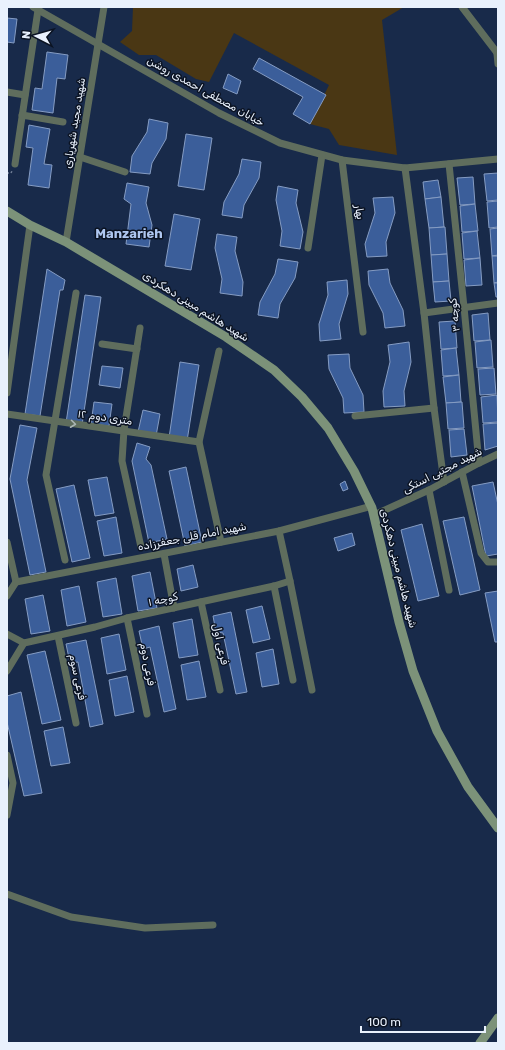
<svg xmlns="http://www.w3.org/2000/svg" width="505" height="1050" font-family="Rubik,'Noto Naskh Arabic',sans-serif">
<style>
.green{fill:#4a3714}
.building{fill:#3b5e9a;stroke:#859cc3}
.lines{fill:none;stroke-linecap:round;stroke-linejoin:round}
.path{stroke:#738098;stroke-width:1.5;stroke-dasharray:2 2;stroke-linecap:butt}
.minor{stroke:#5f6d5d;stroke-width:7}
.secondary{stroke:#7c9279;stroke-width:9}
.oneway{stroke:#abb6b5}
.labels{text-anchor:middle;stroke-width:3;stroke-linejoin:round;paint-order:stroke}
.street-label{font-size:11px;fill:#e9f1fd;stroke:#0b1322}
.quarter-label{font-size:13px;font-weight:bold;fill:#aec6ef;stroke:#0b1322}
</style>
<rect width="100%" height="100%" fill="#182a4a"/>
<polygon class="green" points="133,7 404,7 382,20 397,155 339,145 329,129 310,124 329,85 234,33 209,82 196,79 156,55 139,55 120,42 132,31"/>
<g class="building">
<polygon points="7,18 17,19 14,43 7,42"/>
<polygon points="47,52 68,55 65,79 57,78 53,113 32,110 35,88 42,89"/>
<polygon points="259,58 326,95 310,124 293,114 303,97 253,69"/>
<polygon points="228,74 241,81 237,94 223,88"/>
<polygon points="149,119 168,123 166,139 152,163 150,174 130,172 132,156 147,132"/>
<polygon points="29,125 50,129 44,164 52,165 49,188 28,185 33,148 26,147"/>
<polygon points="186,134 212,138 204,190 178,186"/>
<polygon points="242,159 261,162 259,178 244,205 242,218 222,215 224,202 239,174"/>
<polygon points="498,173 498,200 487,201 484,174"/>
<polygon points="473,177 475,204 460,205 457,178"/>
<polygon points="438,180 441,197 425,199 423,182"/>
<polygon points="127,183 149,187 146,203 152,225 149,247 126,244 131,204 124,199"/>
<polygon points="278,186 298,190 296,203 303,232 300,249 280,246 282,231 276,200"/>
<polygon points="393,197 395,213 386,242 387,256 367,257 365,244 375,213 373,198"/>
<polygon points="441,197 444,227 429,228 425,199"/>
<polygon points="498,201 498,227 489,228 487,202"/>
<polygon points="475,204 478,231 462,232 460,206"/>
<polygon points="174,214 200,219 191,270 165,266"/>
<polygon points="445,227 447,254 431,255 429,228"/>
<polygon points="498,228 498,255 492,256 490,229"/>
<polygon points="477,231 480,258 464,259 462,233"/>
<polygon points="217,234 237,237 235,251 243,282 242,296 220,293 222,279 215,248"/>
<polygon points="447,254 449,281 433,282 431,255"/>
<polygon points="492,256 498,256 498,282 494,283"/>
<polygon points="480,258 482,285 466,286 464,260"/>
<polygon points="278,259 298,262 295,278 280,304 278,318 258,315 260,302 275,274"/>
<polygon points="47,269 65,280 63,290 60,290 40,416 25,414"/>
<polygon points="388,269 390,283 403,310 405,326 385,328 383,313 369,285 368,271"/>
<polygon points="347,280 348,294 339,324 341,339 320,341 319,324 328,295 327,282"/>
<polygon points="449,281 451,301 435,302 433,282"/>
<polygon points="494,283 498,283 498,297 496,297"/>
<polygon points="85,295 101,297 82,425 66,423"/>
<polygon points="488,313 490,340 474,341 472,315"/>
<polygon points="455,321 457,348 441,349 439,322"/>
<polygon points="491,340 493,367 477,368 475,342"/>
<polygon points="409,342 411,362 404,391 405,406 384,407 383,391 390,362 388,345"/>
<polygon points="456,348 459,375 443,376 441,350"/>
<polygon points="349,354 350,368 363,395 364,412 344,413 343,398 329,369 328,355"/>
<polygon points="180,362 199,365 187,441 169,438"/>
<polygon points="102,366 123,368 120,388 99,385"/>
<polygon points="494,368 496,394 480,395 478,369"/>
<polygon points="459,375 461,402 446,403 443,377"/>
<polygon points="497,395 498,422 483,423 481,397"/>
<polygon points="94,402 112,404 109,426 91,424"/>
<polygon points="462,402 464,428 448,429 446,403"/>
<polygon points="143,410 160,414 156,436 138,432"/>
<polygon points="498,423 498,446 485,450 483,424"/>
<polygon points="20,425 37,428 27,480 46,572 30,575 10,479"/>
<polygon points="464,429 467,455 451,457 449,430"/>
<polygon points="137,443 150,447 146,459 151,465 167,539 149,543 132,461"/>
<polygon points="186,467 202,542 185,546 169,471"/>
<polygon points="107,477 114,513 95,516 88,480"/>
<polygon points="345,481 348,489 343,491 340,484"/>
<polygon points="493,482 498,505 498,554 486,556 472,486"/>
<polygon points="74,485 90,558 72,562 56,489"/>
<polygon points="116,517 122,553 104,556 97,521"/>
<polygon points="464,517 480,590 460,595 443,521"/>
<polygon points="422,524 439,596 418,601 401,530"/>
<polygon points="352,533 355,545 338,551 334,538"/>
<polygon points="193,565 198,587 181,591 177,569"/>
<polygon points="150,572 157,608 138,611 132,576"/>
<polygon points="116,578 122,614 103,617 97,582"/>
<polygon points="79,586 86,622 67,626 61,590"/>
<polygon points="498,591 498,642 495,642 485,593"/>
<polygon points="43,595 50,631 31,634 25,599"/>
<polygon points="262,606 270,639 253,643 246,610"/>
<polygon points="231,612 247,692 236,694 223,633 216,632 213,616"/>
<polygon points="192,619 198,655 179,658 173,623"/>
<polygon points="159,626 176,709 164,712 150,647 143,649 139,631"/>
<polygon points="119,634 126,670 107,674 101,638"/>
<polygon points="86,640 103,724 90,727 78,662 70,663 66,644"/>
<polygon points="273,649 279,684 262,687 256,653"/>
<polygon points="45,651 61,720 42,724 27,655"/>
<polygon points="199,661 206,697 187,700 181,665"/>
<polygon points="127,676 134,712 115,716 109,680"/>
<polygon points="21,692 42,793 24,796 7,722 7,696"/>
<polygon points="63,727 70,763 51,766 44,731"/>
</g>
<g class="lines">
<polyline class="path" points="7,173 11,173 12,171"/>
<g class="minor">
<polyline points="33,7 219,113 280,143 342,160 405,168 498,159"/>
<polyline points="462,7 498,54"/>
<polyline points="497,54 498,64"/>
<polyline points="7,92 25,95"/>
<polyline points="22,115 63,122"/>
<polyline points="80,157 125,172"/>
<polyline points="342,160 363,332"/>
<polyline points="15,164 38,10"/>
<polyline points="449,164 464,307 479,463"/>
<polyline points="405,168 424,313 434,408 444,482"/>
<polyline points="66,242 104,7"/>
<polyline points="308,248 322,155"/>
<polyline points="424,313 498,303"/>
<polyline points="140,328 124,430 122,461 141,547"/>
<polyline points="102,344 137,349"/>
<polyline points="219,351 199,442 221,542"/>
<polyline points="7,393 30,225"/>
<polyline points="7,414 199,442"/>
<polyline points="355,416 434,408"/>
<polyline points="462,472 481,553 488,562 498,562"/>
<polyline points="429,490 449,590"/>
<polyline points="374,515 429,490 479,463 498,454"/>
<polyline points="7,542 16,582"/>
<polyline points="164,554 174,608"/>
<polyline points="65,560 46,475 76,293"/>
<polyline points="290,581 312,690"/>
<polyline points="16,582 279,531 372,506"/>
<polyline points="274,586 293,680"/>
<polyline points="7,596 16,582"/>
<polyline points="201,602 220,690"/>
<polyline points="127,618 147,714"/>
<polyline points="7,634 24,643"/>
<polyline points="58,636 76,723"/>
<polyline points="7,671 24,643 95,627 127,618 274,586 290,581 279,531"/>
<polyline points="7,755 13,783 7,815"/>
<polyline points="7,894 71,917 145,928 213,925"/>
</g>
<g class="secondary">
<polyline points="7,211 30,225 66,242 226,337 274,370 302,397 328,428 354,471 372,508 399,622 413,671 437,731 468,787 498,828"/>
<polyline points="480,1043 498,1018"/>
</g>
</g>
<defs><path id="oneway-chevron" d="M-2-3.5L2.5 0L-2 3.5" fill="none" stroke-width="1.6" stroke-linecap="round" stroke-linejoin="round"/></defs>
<use class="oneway" href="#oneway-chevron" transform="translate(73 424) rotate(7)"/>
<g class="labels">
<g class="street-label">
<text transform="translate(206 91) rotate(29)" y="4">خیابان مصطفی احمدی روشن</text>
<text transform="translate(74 123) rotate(-81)" y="4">شهید مجید شهریاری</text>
<text transform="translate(360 212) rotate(82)" y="4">بهار</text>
<text transform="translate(196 306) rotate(32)" y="4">شهید هاشم مبینی دهکردی</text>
<text transform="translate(454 315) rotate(-96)" y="4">کوچه ۳</text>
<text transform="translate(105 417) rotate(8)" y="4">۱۲ متری دوم</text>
<text transform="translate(442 470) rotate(-27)" y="4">شهید مجتبی استکی</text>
<text transform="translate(192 536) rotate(-11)" y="4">شهید امام قلی جعفرزاده</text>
<text transform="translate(399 568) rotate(76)" y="4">شهید هاشم مبینی دهکردی</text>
<text transform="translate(163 599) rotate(-12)" y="4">کوچه ۱</text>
<text transform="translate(221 644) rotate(78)" y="4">فرعی اول</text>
<text transform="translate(148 664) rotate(79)" y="4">فرعی دوم</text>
<text transform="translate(78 677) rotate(78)" y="4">فرعی سوم</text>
</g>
<g class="quarter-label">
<text x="129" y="238">Manzarieh</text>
</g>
</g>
<rect width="505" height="1050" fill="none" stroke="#e9f1fd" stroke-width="16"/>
<g transform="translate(36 36) rotate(276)" stroke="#0b1322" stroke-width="3" paint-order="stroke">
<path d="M0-3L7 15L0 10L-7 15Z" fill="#e9f1fd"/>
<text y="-6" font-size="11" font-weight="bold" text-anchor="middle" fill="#e9f1fd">N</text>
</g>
<path d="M361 1026v6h124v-6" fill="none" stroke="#e9f1fd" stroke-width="2"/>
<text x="367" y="1026" font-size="12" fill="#e9f1fd" stroke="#0b1322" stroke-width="3" paint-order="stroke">100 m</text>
</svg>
